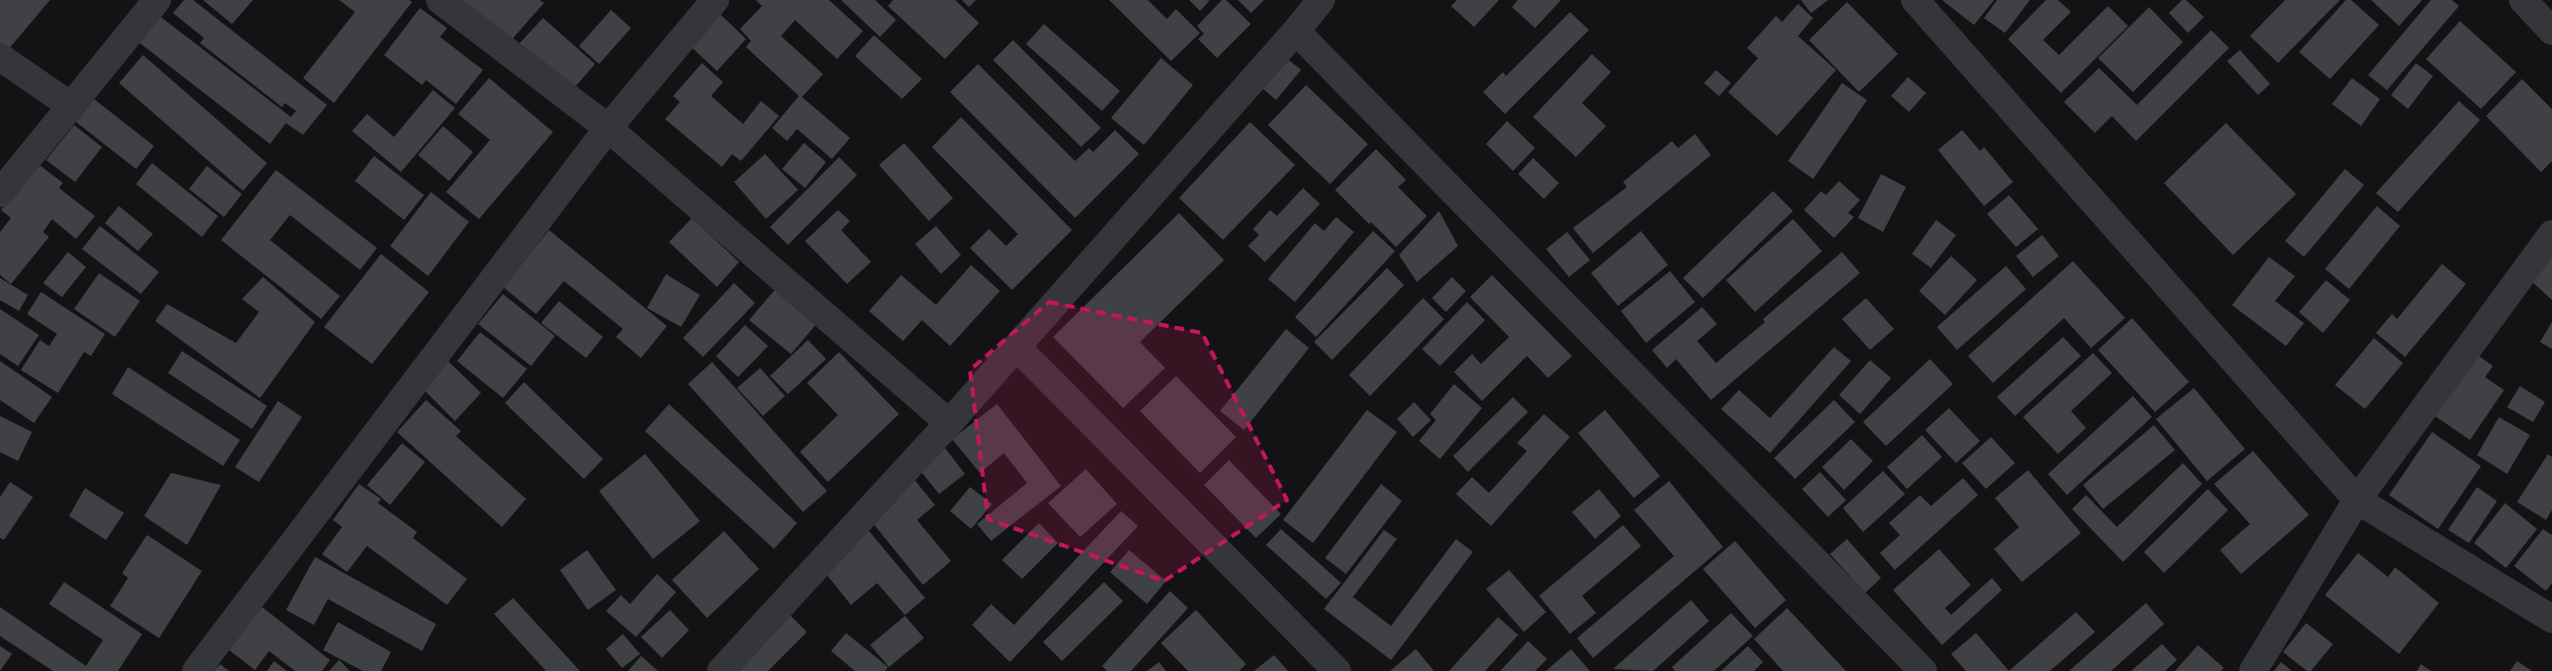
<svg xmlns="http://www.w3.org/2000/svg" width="2552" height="671" font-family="Rubik,sans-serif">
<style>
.building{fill:#3f4145}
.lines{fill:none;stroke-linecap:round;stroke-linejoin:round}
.minor{stroke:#34363a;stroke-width:28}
.marked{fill:#c2185b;fill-opacity:0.2;stroke:#c2185b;stroke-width:4;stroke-dasharray:10 6;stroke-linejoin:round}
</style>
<rect width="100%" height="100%" fill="#131315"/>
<g class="building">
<polygon points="0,0 50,0 7,51 0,45"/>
<polygon points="184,0 193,0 327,105 303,135 286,123 270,144 132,37 153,11 291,117 296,111 285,103 282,107 200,43 204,38 173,13"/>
<polygon points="203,0 253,0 232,24"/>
<polygon points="339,0 409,0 412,2 334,103 303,78 355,12"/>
<polygon points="457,0 540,0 544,3 507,45"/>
<polygon points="756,0 829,0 863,31 837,59 795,20 781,36 823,74 802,97 850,138 832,159 797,129 787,141 772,128 799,96 746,47 751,41 740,29 762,6"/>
<polygon points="841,0 875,0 896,20 880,37"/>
<polygon points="893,0 955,0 979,23 945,59 888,6"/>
<polygon points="962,0 976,0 969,7"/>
<polygon points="1109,0 1148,0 1167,19 1176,9 1200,33 1171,61"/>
<polygon points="1189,0 1210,0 1200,11"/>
<polygon points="1222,0 1226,0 1251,24 1217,58 1198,39 1204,34 1197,26"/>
<polygon points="1238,0 1264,0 1251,13"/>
<polygon points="1457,0 1499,0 1474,27 1451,6"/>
<polygon points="1518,0 1561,0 1535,28 1512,7"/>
<polygon points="1801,0 1828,0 1811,13"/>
<polygon points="1942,0 1994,0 1974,25"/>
<polygon points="1997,0 2030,0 2005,33 1984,18"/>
<polygon points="2046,0 2058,0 2071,12 2043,40 2059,55 2108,6 2128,26 2061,93 2008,39"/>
<polygon points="2182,0 2186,0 2204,17 2188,33 2169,13"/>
<polygon points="2285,0 2340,0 2278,63 2250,36"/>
<polygon points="2346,0 2351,0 2379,25 2330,79 2299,52"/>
<polygon points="2371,0 2422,0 2399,26"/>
<polygon points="2431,0 2452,0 2459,6 2387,90 2368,75"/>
<polygon points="1847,2 1898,54 1859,92 1809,40"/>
<polygon points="1798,4 1813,18 1798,36 1836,70 1777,136 1728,92 1758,58 1747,48 1776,16 1782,22"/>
<polygon points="2149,7 2183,42 2133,92 2098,58"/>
<polygon points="420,8 447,28 440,37 483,70 456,104 426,80 422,85 384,55"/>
<polygon points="611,10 631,28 599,64 579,46"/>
<polygon points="717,11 746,39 717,71 687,43"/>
<polygon points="1570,12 1589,30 1505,114 1483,92 1503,72 1506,76"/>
<polygon points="543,18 595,64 568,95 516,47"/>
<polygon points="2460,21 2516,72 2481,109 2426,59"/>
<polygon points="1044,24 1120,91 1102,111 1026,44"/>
<polygon points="2211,30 2229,48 2136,141 2112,116 2095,133 2064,102 2099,68 2137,105"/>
<polygon points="874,35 922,79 902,99 855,56"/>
<polygon points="1013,40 1101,128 1081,147 993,60"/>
<polygon points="2240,50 2270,84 2258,95 2227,61"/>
<polygon points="1592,54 1611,72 1582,103 1606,126 1576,157 1533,117"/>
<polygon points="143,55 267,163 243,191 119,83"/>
<polygon points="1285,57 1301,70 1276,100 1260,86"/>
<polygon points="1161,58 1193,85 1144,145 1111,118"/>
<polygon points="702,63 723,82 711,96 743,124 761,101 779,116 741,161 732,154 722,167 665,119 680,102 673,96"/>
<polygon points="2416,63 2433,76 2408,109 2391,95"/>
<polygon points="978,64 1075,161 1089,148 1093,152 1115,130 1139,154 1075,218 950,92"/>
<polygon points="1716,70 1731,83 1719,96 1704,83"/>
<polygon points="1908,77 1926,93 1909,112 1891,96"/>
<polygon points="489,78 553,132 479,219 446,192 490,140 458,114"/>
<polygon points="2352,78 2380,99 2361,126 2332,104"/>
<polygon points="2522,79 2552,109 2552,161 2541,172 2486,116"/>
<polygon points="1842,83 1867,100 1813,179 1788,161"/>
<polygon points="1306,85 1368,144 1330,184 1268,125"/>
<polygon points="433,90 455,108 401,172 352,131 367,114 394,137"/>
<polygon points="94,99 154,146 136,169 76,122"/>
<polygon points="2459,101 2480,120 2398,212 2376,193"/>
<polygon points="961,117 1072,230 1012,290 970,248 989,229 1006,246 1018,234 932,147"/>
<polygon points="1507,121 1535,148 1513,171 1486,144"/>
<polygon points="1250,122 1295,165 1223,240 1179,198"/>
<polygon points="2226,123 2296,194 2233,255 2164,183"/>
<polygon points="74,125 102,147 75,182 46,160"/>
<polygon points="443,126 473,152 449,181 418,155"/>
<polygon points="1962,130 1980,151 1984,147 2013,182 1984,206 1938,150"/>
<polygon points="1695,134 1711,155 1593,253 1573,228 1627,187 1623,182 1672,141 1678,148"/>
<polygon points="804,143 826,162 805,188 782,169"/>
<polygon points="904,143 953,198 929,221 879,165"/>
<polygon points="1376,149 1406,180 1398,187 1427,216 1396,247 1371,222 1369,224 1335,190"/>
<polygon points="765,154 798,190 766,219 734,182"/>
<polygon points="374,156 424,195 404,220 355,181"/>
<polygon points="839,157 857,175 788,245 770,227"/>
<polygon points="1533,158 1559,183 1544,199 1518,174"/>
<polygon points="152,163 218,216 202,237 136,184"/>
<polygon points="38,164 63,183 59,188 95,216 76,239 52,219 43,232 49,237 11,284 0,275 0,232 11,218 1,210"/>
<polygon points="207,166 242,194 224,217 189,189"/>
<polygon points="2345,169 2364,185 2304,257 2285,241"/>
<polygon points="276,170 377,248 360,270 290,215 270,240 340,296 321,319 221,240"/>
<polygon points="1881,174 1906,187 1883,232 1858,218"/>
<polygon points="1839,181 1860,200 1848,213 1854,217 1834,238 1804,210 1821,191 1826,195"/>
<polygon points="1303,188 1320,204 1265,262 1248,246 1259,235 1253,229 1270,210 1277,216"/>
<polygon points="1773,191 1793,211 1703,298 1683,278"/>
<polygon points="431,192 469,222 428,276 390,246"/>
<polygon points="2009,195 2038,229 2016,247 1987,214"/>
<polygon points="119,206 153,234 138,251 105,223"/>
<polygon points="2377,206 2400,226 2349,289 2325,269"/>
<polygon points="838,210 850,221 841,230 871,262 847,284 805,241"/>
<polygon points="1439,211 1458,246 1417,282 1399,255"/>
<polygon points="1179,213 1224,260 1140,342 1165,368 1123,408 1053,337"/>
<polygon points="1336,217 1354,232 1295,302 1268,279 1315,223 1324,231"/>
<polygon points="692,218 739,262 717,287 669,242"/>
<polygon points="1793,219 1822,251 1755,312 1726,280"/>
<polygon points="1936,220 1956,235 1931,268 1912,254"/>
<polygon points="100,226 159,272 141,294 82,249"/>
<polygon points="936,226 961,255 941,274 915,244"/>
<polygon points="549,230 667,326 641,358 616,337 623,329 564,281 536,314 503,287"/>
<polygon points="1373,231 1395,251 1316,337 1295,317"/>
<polygon points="1641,231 1668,265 1618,306 1591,273"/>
<polygon points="1567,232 1590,260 1569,277 1546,249"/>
<polygon points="2042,235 2059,256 2033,277 2016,256"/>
<polygon points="68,252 86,267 62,297 43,283"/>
<polygon points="1842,252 1860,273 1711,400 1676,359 1667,368 1652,350 1702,307 1717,324 1697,341 1716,363 1765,322 1763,319"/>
<polygon points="2552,253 2552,300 2529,279"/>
<polygon points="381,254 429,292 372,364 324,327"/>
<polygon points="1951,256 1977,280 1945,315 1919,291"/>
<polygon points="2269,257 2295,276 2275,301 2304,323 2286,346 2232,305"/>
<polygon points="2073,261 2125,318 2091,348 2064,318 1993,383 1968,356"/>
<polygon points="2442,264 2466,284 2405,357 2376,333 2392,314 2397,319"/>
<polygon points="971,265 1000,291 950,346 922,320 903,341 869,311 901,275 936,305"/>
<polygon points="2006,266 2026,289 1957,350 1937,327"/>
<polygon points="1387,268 1404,285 1332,360 1314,342"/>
<polygon points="1670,271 1695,302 1646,343 1621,311"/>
<polygon points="99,273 140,301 115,337 74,309"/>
<polygon points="666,274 700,295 681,327 647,308"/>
<polygon points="1492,275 1572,356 1548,378 1527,356 1482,401 1454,372 1472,354 1481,364 1509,337 1470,297"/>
<polygon points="263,277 315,322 260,398 155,321 167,304 236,343 259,312 242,299"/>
<polygon points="1452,277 1466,291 1446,312 1432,298"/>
<polygon points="0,278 28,295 19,311 0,300"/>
<polygon points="2326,280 2350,300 2323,333 2299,312"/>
<polygon points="734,283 755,303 703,357 683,338"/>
<polygon points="778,286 819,321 791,354 749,320"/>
<polygon points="41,292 105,334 91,356 84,352 58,393 21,370 40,340 49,346 57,334 27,314"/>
<polygon points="503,294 555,336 531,366 478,324"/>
<polygon points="1423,298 1444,319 1370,396 1349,375"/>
<polygon points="1866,298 1894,329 1870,350 1842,319"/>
<polygon points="559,301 603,337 586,358 541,323"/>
<polygon points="1467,302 1485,320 1440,366 1422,349"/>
<polygon points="0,309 39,335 18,366 0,354"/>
<polygon points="2132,318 2189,382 2155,412 2098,350"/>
<polygon points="2552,322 2552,349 2540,342"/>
<polygon points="745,325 768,346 738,377 716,356"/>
<polygon points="1286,329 1309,348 1244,430 1220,411"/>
<polygon points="480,332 527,369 503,398 457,361"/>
<polygon points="2063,337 2081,356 2015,416 1997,397"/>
<polygon points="2374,338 2403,363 2365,409 2335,385"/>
<polygon points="808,340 826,359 788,394 770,376"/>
<polygon points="1834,347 1851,361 1770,453 1721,409 1739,390 1770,418"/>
<polygon points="182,351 267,406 252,429 168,373"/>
<polygon points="2472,351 2493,366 2485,377 2504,390 2470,440 2429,412"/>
<polygon points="839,352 899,414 828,482 800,452 838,415 807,383"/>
<polygon points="2093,353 2112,373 2071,411 2086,428 2058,454 2023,417"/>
<polygon points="446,359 481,393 455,421 420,386"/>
<polygon points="1930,359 1953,384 1886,446 1863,422"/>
<polygon points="1870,360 1891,378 1860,414 1839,395"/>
<polygon points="0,361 52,397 34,423 0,400"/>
<polygon points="712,362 827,491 803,512 688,384"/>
<polygon points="128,367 240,440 223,466 112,394"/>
<polygon points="760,368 785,396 763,416 737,388"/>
<polygon points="1176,376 1236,437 1200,473 1140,411"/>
<polygon points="524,382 603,459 584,479 505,403"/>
<polygon points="1454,384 1482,408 1440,459 1419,441 1436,420 1430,414"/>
<polygon points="2520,386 2545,402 2533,422 2507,407"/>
<polygon points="2194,388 2245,449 2207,481 2156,419"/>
<polygon points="2133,396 2152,417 2067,495 2048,474"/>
<polygon points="1513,397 1528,412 1468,472 1453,456"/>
<polygon points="426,400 461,431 456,436 526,499 502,527 397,432"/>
<polygon points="1834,400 1855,422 1795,479 1774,458"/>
<polygon points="278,401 302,417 259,482 235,467"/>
<polygon points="1414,402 1431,420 1413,437 1397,419"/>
<polygon points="669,404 797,523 774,549 645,431"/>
<polygon points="997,404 1061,486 991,541 977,524 1027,483 1004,453 980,473 952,439"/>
<polygon points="1949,408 1980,441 1956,463 1925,430"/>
<polygon points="1367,410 1397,432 1313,543 1283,520"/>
<polygon points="1605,410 1660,476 1634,498 1578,433"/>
<polygon points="1544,414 1570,437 1491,526 1456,494 1472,477 1489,493 1527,451 1517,443"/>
<polygon points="0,416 32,432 18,461 0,452"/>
<polygon points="2499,417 2530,435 2507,474 2477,455"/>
<polygon points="2154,425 2175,450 2103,509 2083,485"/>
<polygon points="2432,432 2481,466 2438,529 2389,495"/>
<polygon points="1922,435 1942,457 1907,489 1887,467"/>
<polygon points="1991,437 2015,463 1986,489 1962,463"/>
<polygon points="1851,439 1873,461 1844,490 1822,467"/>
<polygon points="402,443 425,462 390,505 367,485"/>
<polygon points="945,448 965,474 939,494 919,469"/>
<polygon points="2253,451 2309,515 2241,574 2220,550 2250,524 2214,484"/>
<polygon points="645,454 700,521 653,559 599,491"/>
<polygon points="2548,454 2552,457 2552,510 2546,520 2517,502"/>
<polygon points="1229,460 1281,514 1256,538 1204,485"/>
<polygon points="2183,463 2202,484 2123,562 2072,509 2086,495 2117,527"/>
<polygon points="1086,469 1117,504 1080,537 1048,503"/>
<polygon points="2028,470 2081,533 2022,582 1994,549 2019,527 1995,498"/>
<polygon points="1883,471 1905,494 1863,532 1843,508"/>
<polygon points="1820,472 1846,500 1828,517 1802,489"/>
<polygon points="171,473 221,485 187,545 144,516"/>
<polygon points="913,478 935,505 917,520 951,561 923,585 867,516"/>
<polygon points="1963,478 1978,495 1895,570 1880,553 1900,535 1889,523 1920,495 1931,506"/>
<polygon points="1669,481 1723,547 1593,658 1577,638 1674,556 1634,510"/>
<polygon points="10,482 33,497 4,540 0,538 0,497"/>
<polygon points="359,484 381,499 378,503 417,532 413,538 467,579 447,605 367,546 347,572 322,554 342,527 333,520"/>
<polygon points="1381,484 1402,501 1346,574 1325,558"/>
<polygon points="970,487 992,504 971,529 950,511"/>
<polygon points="2477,487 2497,501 2469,543 2448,530"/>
<polygon points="85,488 124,513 106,540 69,516"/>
<polygon points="1599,489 1621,516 1595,539 1572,512"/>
<polygon points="2208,489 2228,510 2164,573 2144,552"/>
<polygon points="2505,503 2537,529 2506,568 2474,543"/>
<polygon points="1121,511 1138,526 1010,662 972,625 991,604 1014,625"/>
<polygon points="1039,523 1058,543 1022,579 1002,560"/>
<polygon points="1623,525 1641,546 1582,596 1596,613 1570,634 1539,596"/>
<polygon points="1281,529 1341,583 1326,599 1266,545"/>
<polygon points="2543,529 2552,535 2552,583 2546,591 2514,566"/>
<polygon points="1384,530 1397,539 1353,597 1391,626 1456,539 1473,552 1391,660 1324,609"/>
<polygon points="724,531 759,569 707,618 672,580"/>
<polygon points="869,531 925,598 905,615 877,583 851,605 823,570"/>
<polygon points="147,535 202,571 159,638 110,606 128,578 122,573"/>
<polygon points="1847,539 1881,578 1865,593 1830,554"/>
<polygon points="1735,541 1786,600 1755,628 1703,569"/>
<polygon points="1939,549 1971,585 1945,608 1951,615 1992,578 2002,590 1942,645 1893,590"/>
<polygon points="587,550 616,590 588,610 560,570"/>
<polygon points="1129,550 1166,581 1147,604 1110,572"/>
<polygon points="2358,553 2388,577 2395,567 2439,603 2399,654 2325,595"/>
<polygon points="315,557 436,624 422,651 328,599 314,625 286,610"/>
<polygon points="1509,570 1546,612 1524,632 1486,589"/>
<polygon points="657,574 676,592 636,637 606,611 621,595 630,604"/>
<polygon points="64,582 142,634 118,671 53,671 0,636 0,607 86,666 103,640 49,604"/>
<polygon points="1104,582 1123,601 1062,661 1043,642"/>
<polygon points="1170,591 1188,608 1131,671 1107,671 1102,666"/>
<polygon points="513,598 580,671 546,671 494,614"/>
<polygon points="1691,600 1709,621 1653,671 1613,669"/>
<polygon points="2146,603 2164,624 2111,671 2069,671"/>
<polygon points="262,607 330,660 322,671 295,671 269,651 255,670 229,650"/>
<polygon points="1787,608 1846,671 1783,671 1754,639"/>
<polygon points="670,610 689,630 662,658 641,637"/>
<polygon points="1196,610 1246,664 1239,671 1188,671 1161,643"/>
<polygon points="2076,612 2095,632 2050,671 1966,671 1951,654 1976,633 2009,671"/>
<polygon points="1731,613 1753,636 1714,671 1675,671 1672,667"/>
<polygon points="790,615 807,632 768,671 733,671"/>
<polygon points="905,616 924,638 889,667 870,645"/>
<polygon points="1498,617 1518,635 1485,671 1449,671"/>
<polygon points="338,622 391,652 381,671 363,671 323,650"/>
<polygon points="2306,623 2333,644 2311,671 2307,671 2283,652"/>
<polygon points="846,633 888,667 885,671 855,671 831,651"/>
<polygon points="623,634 640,654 622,668 606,649"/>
<polygon points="1528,641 1547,659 1535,671 1500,671"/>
<polygon points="2162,644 2177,660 2165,671 2131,671"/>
<polygon points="2198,645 2224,668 2221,671 2175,671"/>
<polygon points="0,646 12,654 0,671"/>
<polygon points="1748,646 1763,662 1754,671 1721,671"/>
<polygon points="1416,649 1434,671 1390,671"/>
<polygon points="1571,649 1590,671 1546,671"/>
<polygon points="1274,655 1288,671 1254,671"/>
<polygon points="641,656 658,671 628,671"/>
<polygon points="339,660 350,671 329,671"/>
<polygon points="274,661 287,671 267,671"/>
<polygon points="2517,661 2532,671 2510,671"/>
<polygon points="1159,662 1166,671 1147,671"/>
<polygon points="2281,662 2292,671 2274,671"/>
<polygon points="220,664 229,671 214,671"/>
<polygon points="2421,664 2431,671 2417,671"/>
</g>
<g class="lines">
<g class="minor">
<polyline points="440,0 608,128 949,423"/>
<polyline points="1915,0 2357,500 2552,619"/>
<polyline points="2523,0 2552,31"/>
<polyline points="1296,31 1923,671"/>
<polyline points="0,57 71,106"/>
<polyline points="0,193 157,0"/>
<polyline points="1017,347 1337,671"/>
<polyline points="196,671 608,128 715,0"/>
<polyline points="721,671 949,423 1296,31 1321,0"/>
<polyline points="2253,671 2357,500 2552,234"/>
</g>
</g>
<path class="marked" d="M 1049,302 L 1202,333 L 1287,500 L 1164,581 L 988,519 L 970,370 Z"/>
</svg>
